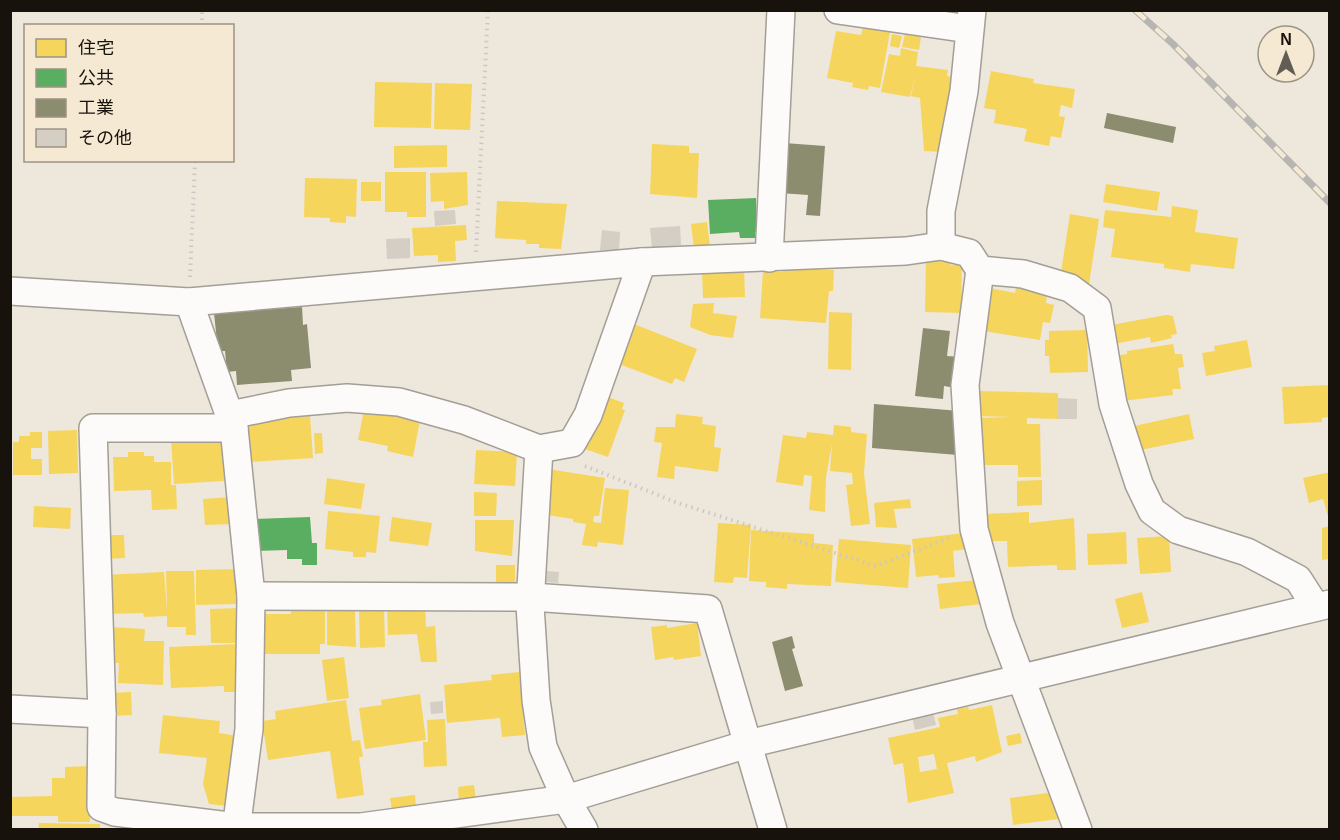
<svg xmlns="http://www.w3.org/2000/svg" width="1340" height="840" font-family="Arial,'Noto Sans JP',sans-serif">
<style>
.homes{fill:#f6d55c;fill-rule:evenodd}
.public{fill:#5aae61}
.industry{fill:#8c8c6e}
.building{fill:#d4cec5}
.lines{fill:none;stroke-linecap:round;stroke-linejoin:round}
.minor-casing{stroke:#a39e96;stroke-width:30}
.path{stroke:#cac8c5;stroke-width:4;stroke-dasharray:1.5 4.5;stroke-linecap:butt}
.minor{stroke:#fcfbfa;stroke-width:27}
.rail-casing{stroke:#b7b5b2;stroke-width:7}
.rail{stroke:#f6e9d4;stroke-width:4.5;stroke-dasharray:14;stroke-linecap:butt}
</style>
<rect width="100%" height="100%" fill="#eee7dc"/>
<g class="homes">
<polygon points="863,27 890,32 880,88 869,86 868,90 852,87 853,83 827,78 836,31 861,35"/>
<polygon points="892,34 902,36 899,48 890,46"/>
<polygon points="905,34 921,37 919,50 902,47"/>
<polygon points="901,48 918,52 916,66 948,70 947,76 957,78 943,152 924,151 920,98 911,96 915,76 910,97 881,92 889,54 900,56"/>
<polygon points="991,71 1034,79 1033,83 1075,89 1072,108 1061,105 1059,116 1065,117 1061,138 1051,136 1049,146 1024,141 1027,129 994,123 996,110 984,108"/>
<polygon points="375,82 432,83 431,128 374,127"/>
<polygon points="435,83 472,84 470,130 434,129"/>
<polygon points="652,144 689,146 689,153 699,153 697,198 650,194"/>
<polygon points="447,145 447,167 394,168 394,146"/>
<polygon points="385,172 426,172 426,217 407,217 407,212 385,212"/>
<polygon points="467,172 468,205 444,209 444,201 431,202 430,173"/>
<polygon points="305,178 357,179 356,217 346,216 346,223 330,222 330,218 304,217"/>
<rect x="361" y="182" width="20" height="19"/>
<polygon points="1106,184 1160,192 1157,211 1103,202"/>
<polygon points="497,201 567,204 561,249 539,248 539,244 526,244 526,240 495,238"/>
<polygon points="1172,206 1198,210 1195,232 1238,238 1234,269 1191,264 1190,272 1164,268 1164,264 1111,257 1115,229 1103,227 1105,210 1171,217"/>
<polygon points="1070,214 1099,219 1089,284 1060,279"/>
<polygon points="707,222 710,247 694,249 691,224"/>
<polygon points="466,225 467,240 455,241 456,261 438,262 438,255 414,256 412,228"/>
<polygon points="926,257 951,257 951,265 962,265 961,313 925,312"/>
<polygon points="744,269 745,297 703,298 702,271"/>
<polygon points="783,269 834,270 833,291 829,291 826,323 760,318 763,271 783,272"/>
<polygon points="985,287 1015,293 1016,288 1047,294 1046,303 1054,305 1050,323 1043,322 1040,340 977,330"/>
<polygon points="714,303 713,313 737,316 733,338 710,335 690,327 693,304"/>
<polygon points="829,312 852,313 851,370 828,369"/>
<polygon points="1166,315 1173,316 1177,334 1171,335 1172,338 1151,343 1150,337 1114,344 1111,325"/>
<polygon points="634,324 697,349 684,382 675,378 672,384 619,364"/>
<polygon points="1087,330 1088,372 1050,373 1049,356 1045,356 1045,340 1049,340 1049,331"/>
<polygon points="1247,340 1252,367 1206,376 1202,353 1215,351 1214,346"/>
<polygon points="1173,344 1175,354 1182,354 1184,367 1178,368 1181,389 1172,389 1173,395 1122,401 1115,356 1127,354 1127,351"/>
<polygon points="1330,385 1330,417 1322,418 1322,422 1284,424 1282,387"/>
<polygon points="977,391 1058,393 1058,419 1027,418 1027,424 1040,424 1041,477 1018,477 1018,465 976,465 976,418 1013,417 976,416"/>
<polygon points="605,396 624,403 622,409 625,410 608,457 585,449"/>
<polygon points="387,408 421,415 413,457 387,451 388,446 358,440 364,410 385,415"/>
<polygon points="676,414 703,417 702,424 716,426 714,447 721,448 718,472 675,466 674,479 657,477 662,443 654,442 656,427 675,427"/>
<polygon points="1189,414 1194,439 1131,452 1125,428"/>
<polygon points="310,416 313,458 249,462 247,421"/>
<polygon points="834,425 851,427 851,432 867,434 864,473 870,524 851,526 846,485 853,484 852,473 830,471 832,444 826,477 825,512 809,510 812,476 804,475 803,486 776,482 783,435 806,438 807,432 833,435"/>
<polygon points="77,430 78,473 49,474 48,431"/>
<polygon points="30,432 42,432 42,448 31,448 31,459 42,459 42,475 13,475 13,442 19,442 19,436 30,436"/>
<polygon points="314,433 322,433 323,453 315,454"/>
<polygon points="187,439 187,443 229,441 231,473 224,473 224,481 174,484 171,440"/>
<polygon points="476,450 517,452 515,486 474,484"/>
<polygon points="128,452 144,452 144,456 154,456 154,462 171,462 171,485 176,485 177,509 152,510 151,490 114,491 113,457 128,457"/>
<polygon points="548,469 605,478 599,516 594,516 593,522 601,523 605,488 629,490 623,545 598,542 599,535 597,547 582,545 586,524 573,522 573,519 541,514"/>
<polygon points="1330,472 1330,520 1329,520 1323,499 1309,503 1303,478"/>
<polygon points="327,478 365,484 361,509 324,504"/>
<polygon points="1042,480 1042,505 1017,506 1017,481"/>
<polygon points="474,492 497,493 496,516 474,516"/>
<polygon points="231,497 233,524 205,525 203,499"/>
<polygon points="910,499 911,508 894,509 897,528 876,527 874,503"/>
<polygon points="34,506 71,508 70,529 33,527"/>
<polygon points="328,511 380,516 376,553 366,552 366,557 353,557 353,552 325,549"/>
<polygon points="1029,512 1029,523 1074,518 1076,570 1057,570 1057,565 1008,567 1007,541 985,541 984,514"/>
<polygon points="392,517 432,523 428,546 389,541"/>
<polygon points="475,520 514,520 512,556 475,551"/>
<polygon points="718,523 751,525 747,578 734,577 733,583 714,582"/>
<polygon points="1330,526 1330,559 1322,560 1322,528"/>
<polygon points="751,530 814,534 814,543 833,545 831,586 787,584 787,589 766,587 766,582 749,581"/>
<polygon points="1126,532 1127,564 1088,565 1087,534"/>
<polygon points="965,533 967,549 953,551 955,577 939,578 938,575 916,577 912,539"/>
<polygon points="103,535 124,535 125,558 104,559"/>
<polygon points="1169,536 1171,572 1140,574 1137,538"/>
<polygon points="839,539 911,545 908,588 835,582"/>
<rect x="496" y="565" width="19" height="20"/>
<polygon points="239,569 239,604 196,605 196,570"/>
<polygon points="166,571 194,571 196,635 186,635 186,627 167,627 167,616 144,617 143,613 105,614 103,575 164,572 167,612"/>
<polygon points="978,580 981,604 940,609 937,584"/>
<polygon points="1142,592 1149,622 1122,628 1115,599"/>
<polygon points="425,604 426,627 435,626 437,662 421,662 417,634 388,635 387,605"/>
<polygon points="291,607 325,607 325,644 320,644 320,654 263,654 262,614 291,614"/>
<polygon points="240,608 241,643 211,643 210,609"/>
<polygon points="384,608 385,647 360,648 359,609"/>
<polygon points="355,609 356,647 327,645 327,610"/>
<polygon points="697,623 701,656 674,660 673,657 655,660 651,627 667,625 667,628"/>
<polygon points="109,627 145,629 144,641 164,641 163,685 118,683 119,663 107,662"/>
<polygon points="239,644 242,692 224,692 224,686 171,688 169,647"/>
<polygon points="344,657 349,698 327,701 322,660"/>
<polygon points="519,672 525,735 502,737 500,718 447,723 444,685 492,680 491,675"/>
<polygon points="131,692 132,715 112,716 111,693"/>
<polygon points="420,694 426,740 365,749 359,708 382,705 381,700"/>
<polygon points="346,700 352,741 360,740 363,757 359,757 364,795 337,799 330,751 268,760 262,721 276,719 275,711"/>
<path d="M 992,705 L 1002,752 L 976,762 L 975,756 L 947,763 L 954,793 L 908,803 L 903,763 L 894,765 L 888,738 L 940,727 L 938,718 L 958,714 L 957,709 L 968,707 L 969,710 ZM 934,754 L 937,769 L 920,772 L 918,757 Z"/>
<polygon points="163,715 220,721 219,733 238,736 228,806 209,804 203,784 207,758 159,753"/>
<polygon points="445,719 447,766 424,767 423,742 428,742 427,720"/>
<polygon points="1020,733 1022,743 1008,746 1006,736"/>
<polygon points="89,766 90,822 58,822 58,816 10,816 10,797 52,796 52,778 65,778 65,767"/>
<polygon points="474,785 476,800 459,802 458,787"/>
<polygon points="1055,792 1059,819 1013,825 1010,798"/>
<polygon points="415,795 416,808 392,811 390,798"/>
<polygon points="39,823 100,824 100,830 38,830"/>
</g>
<g class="public">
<polygon points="756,198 757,231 755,232 755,238 740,238 739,232 710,234 708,200"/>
<polygon points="310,517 312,543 317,543 317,565 302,565 302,559 287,559 287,550 255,551 253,519"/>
</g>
<g class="industry">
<polygon points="1107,113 1176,127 1173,143 1104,128"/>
<polygon points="784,143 825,146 820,216 806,215 808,195 780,193"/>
<polygon points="302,307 303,325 307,324 311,368 291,370 292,381 237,385 236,371 227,372 225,351 218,351 214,313"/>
<polygon points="923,328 950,331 947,356 960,357 956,388 944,386 943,399 915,396"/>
<polygon points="874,404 960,411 958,455 872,448"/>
<polygon points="792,636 795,648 792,649 803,686 785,691 772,642"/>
</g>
<g class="building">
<polygon points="455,210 456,224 435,226 434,211"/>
<polygon points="680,226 681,245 652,248 650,228"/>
<polygon points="602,230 620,232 619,251 600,250"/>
<polygon points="410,238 410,258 387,259 386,239"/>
<polygon points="1058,398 1077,399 1077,419 1058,419"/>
<polygon points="547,571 559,572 558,583 546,582"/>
<polygon points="443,701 443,713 431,714 430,702"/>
<polygon points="933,712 936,725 915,730 912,716"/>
</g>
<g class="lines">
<g class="minor-casing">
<g id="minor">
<polyline points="838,10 969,29"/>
<polyline points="941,246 941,211 964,91 972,10"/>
<polyline points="769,258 781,10"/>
<polyline points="980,270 965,385 974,529 1000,623 1078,830"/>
<polyline points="10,291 189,302 642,262 906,251 941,246 969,253 980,270 1023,274 1070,288 1097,308 1113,404 1139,484 1152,511 1178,530 1247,552 1298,579 1316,607"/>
<polyline points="189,302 234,428 251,596 249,729 236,830"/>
<polyline points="230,415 289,403 347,398 399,402 464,420 539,449 572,443 588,415 642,262"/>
<polyline points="234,428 93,428 102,714 101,807 115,812 237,827 361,827 566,799 748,744 1330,604"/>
<polyline points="539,449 530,605 536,700 543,747 566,799 584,830"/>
<polyline points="251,596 531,597 708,609 773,830"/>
<polyline points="10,709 102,714"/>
</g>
</g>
<g class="path">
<polyline points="202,26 202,10"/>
<polyline points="476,252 488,10"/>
<polyline points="190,277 195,160"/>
<polyline points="585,466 678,503 876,566 951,537"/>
</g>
<use href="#minor" class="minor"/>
<g class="rail-casing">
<polyline id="rail" points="1135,10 1173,44 1330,203"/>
</g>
<use href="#rail" class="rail"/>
</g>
<rect width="1340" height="840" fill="none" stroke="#17120b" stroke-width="24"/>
<rect x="24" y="24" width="210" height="138" fill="#f6e9d4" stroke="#9d9384" stroke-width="1.5"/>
<rect x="36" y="39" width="30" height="18" fill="#f6d55c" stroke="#9d9384" stroke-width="1.5"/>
<text x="78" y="54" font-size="18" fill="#17120b">住宅</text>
<rect x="36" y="69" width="30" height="18" fill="#5aae61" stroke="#9d9384" stroke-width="1.5"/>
<text x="78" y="84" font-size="18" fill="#17120b">公共</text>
<rect x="36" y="99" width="30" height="18" fill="#8c8c6e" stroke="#9d9384" stroke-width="1.5"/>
<text x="78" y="114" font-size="18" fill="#17120b">工業</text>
<rect x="36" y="129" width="30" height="18" fill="#d4cec5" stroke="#9d9384" stroke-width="1.5"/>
<text x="78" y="144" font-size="18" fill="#17120b">その他</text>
<g transform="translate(1286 54)"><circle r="28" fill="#f6e9d4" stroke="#9d9384" stroke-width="1.5"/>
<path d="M0-4.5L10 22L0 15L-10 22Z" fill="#625d54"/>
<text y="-9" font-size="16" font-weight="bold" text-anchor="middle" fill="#17120b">N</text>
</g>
</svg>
